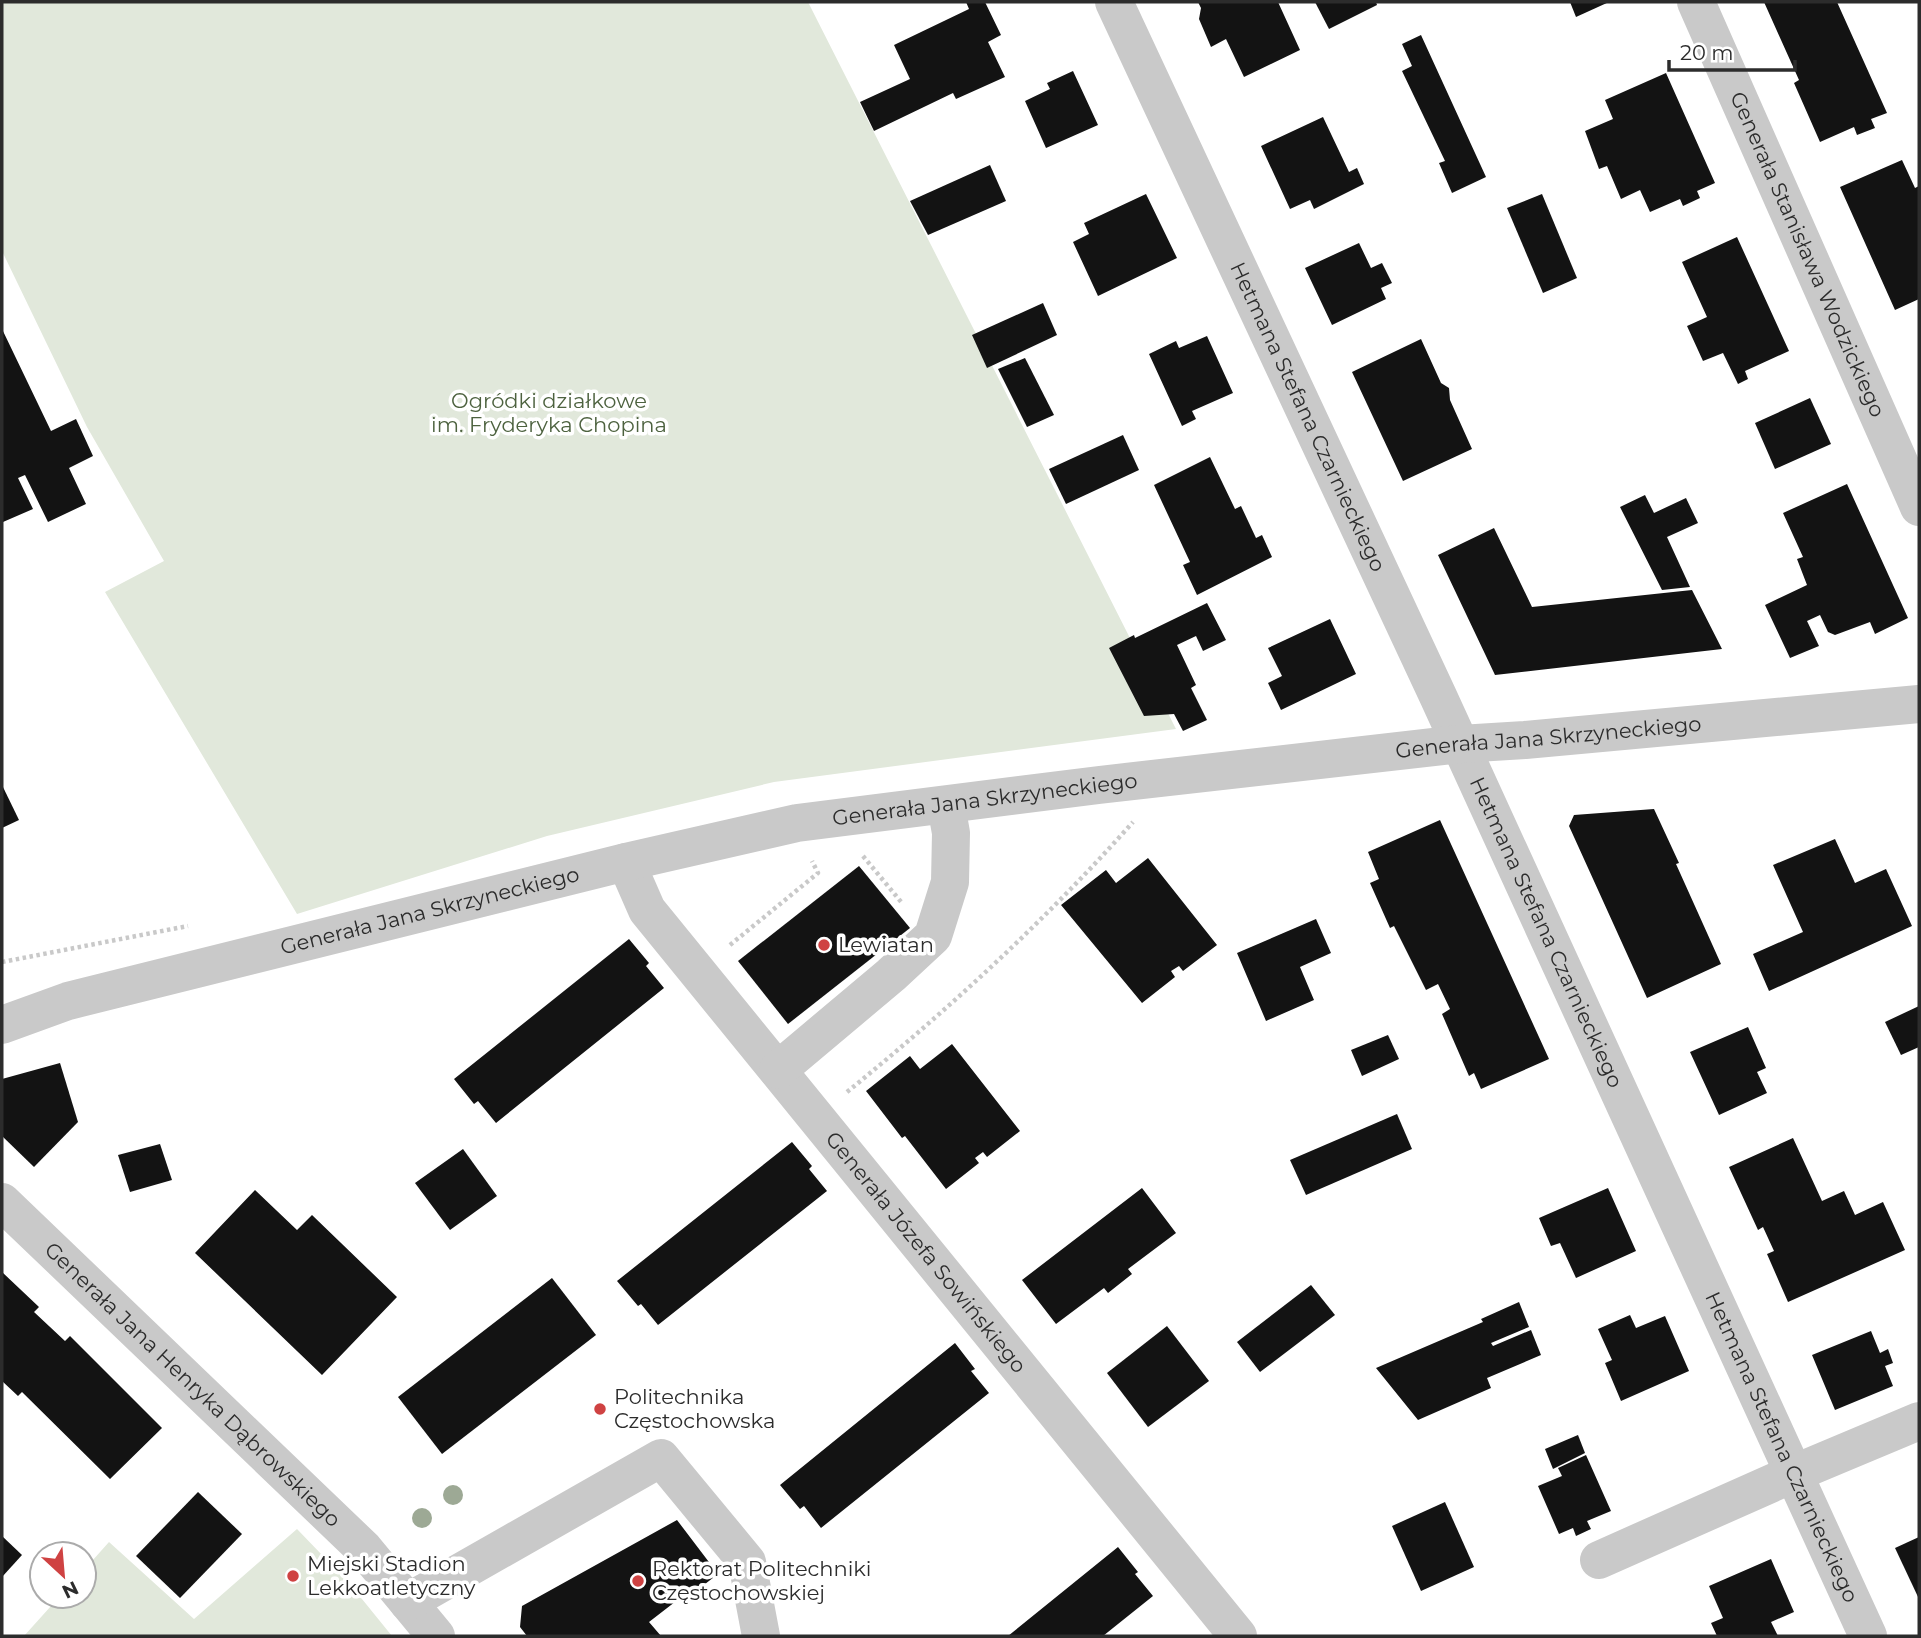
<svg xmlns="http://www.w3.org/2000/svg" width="1921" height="1638" font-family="Montserrat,sans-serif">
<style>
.green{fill:#e1e8db}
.building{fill:#131313}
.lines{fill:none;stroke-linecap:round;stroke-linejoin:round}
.path{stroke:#c9c9c9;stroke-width:4.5;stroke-dasharray:3.5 3.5;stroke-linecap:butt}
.minor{stroke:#c9c9c9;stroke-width:38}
.tree{fill:#9da995}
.poi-dot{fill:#cf4242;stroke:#fff;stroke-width:2.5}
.labels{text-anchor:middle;stroke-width:7;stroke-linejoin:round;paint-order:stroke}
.street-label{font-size:21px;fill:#2c2c2c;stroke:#fff}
.park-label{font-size:21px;fill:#4d623f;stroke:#fff}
.poi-label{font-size:21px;fill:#2c2c2c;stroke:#fff;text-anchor:start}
</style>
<rect width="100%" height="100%" fill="#fff"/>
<g class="green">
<polygon points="2,2 808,2 1176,729 774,782 547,836 297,914 105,592 164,561 87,427 2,251"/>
<polygon points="297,1529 349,1583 392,1636 24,1636 60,1596 84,1596 84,1570 109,1542 194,1619"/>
</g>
<g class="building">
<polygon points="966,2 985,2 1001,35 988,42 1005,77 956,99 953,93 874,131 860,102 910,79 894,45 969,9"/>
<polygon points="1198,2 1278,2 1300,50 1244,77 1226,39 1211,47 1199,19 1201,8"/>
<polygon points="1315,2 1376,2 1377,5 1329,29"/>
<polygon points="1570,2 1609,2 1576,17"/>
<polygon points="1764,2 1837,2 1887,113 1871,119 1875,128 1857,135 1854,127 1820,142 1794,83 1799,80"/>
<polygon points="1421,35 1486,177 1452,193 1439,163 1445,161 1402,71 1412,66 1402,44"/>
<polygon points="1073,71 1098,125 1046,148 1025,101 1050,89 1047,83"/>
<polygon points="1666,73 1715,183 1697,191 1700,198 1683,206 1680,199 1650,212 1640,190 1621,199 1607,166 1599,169 1585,131 1613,119 1605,100"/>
<polygon points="1323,117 1349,172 1357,168 1364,184 1314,209 1310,200 1290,209 1261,146"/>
<polygon points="1902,160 1915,188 1919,186 1919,299 1895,310 1840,187"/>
<polygon points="990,165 1006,201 928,235 910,201"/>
<polygon points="1146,194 1177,258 1098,296 1073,242 1089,234 1084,223"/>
<polygon points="1542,194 1577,278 1543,293 1507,208"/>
<polygon points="1737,237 1789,351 1745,371 1748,379 1738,384 1723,353 1703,361 1687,326 1707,317 1682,262"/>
<polygon points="1359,243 1371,268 1382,263 1392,283 1381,288 1386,299 1332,325 1305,268"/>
<polygon points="1043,303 1057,335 987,368 972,335"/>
<polygon points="2,329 51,431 76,419 93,456 69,468 86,504 48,522 25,475 18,478 33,509 3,522 2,520"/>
<polygon points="1207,336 1233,393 1192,411 1196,419 1182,426 1149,354 1176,341 1179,348"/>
<polygon points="1421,339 1441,383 1449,388 1450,400 1472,449 1403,481 1352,372"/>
<polygon points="1025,358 1054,415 1027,427 998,369"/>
<polygon points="1810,398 1831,444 1775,469 1755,423"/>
<polygon points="1123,435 1139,470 1066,504 1049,469"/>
<polygon points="1210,457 1235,509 1241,506 1256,538 1262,535 1272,557 1197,595 1183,565 1190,562 1154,485"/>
<polygon points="1847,484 1908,618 1875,634 1870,622 1835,635 1828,632 1820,615 1807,621 1819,646 1790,658 1765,605 1807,585 1797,559 1803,557 1783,513"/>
<polygon points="1645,495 1654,513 1686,498 1698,523 1667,537 1690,587 1662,590 1620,507"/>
<polygon points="1494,528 1532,607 1692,590 1722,649 1495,675 1438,555"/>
<polygon points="1207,603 1226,640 1203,651 1196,636 1177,645 1196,685 1191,688 1207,720 1183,731 1174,714 1144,716 1109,648 1134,635 1135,638"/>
<polygon points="1330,619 1356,674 1281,710 1268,683 1282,676 1268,648"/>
<polygon points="2,785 19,820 2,828"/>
<polygon points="1654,809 1679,863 1676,864 1721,964 1647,998 1569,826 1574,815"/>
<polygon points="1440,820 1549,1059 1481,1089 1474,1073 1469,1076 1442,1014 1450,1009 1438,984 1426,990 1394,926 1390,928 1370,883 1379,879 1368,852"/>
<polygon points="1835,839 1855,883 1886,869 1912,926 1769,991 1753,954 1803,932 1773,865"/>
<polygon points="1148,858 1217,945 1183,971 1179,966 1171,971 1175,977 1142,1003 1061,905 1106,870 1116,883"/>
<polygon points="859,866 910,928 788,1024 738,961"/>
<polygon points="1316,919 1331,953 1300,967 1314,1000 1266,1021 1237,953"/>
<polygon points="629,939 649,963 646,966 664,988 496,1123 478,1101 474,1104 454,1079"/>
<polygon points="1919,1006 1919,1047 1901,1055 1885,1022"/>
<polygon points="1748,1027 1766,1068 1757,1072 1767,1093 1719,1115 1690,1052"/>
<polygon points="1388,1035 1399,1059 1362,1076 1351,1050"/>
<polygon points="952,1044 1020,1131 987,1157 983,1152 975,1158 979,1163 946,1189 905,1136 902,1138 866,1091 910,1056 920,1069"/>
<polygon points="60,1063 78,1122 34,1167 2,1136 2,1079"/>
<polygon points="1397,1114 1412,1149 1306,1195 1290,1160"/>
<polygon points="1793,1138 1822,1201 1844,1191 1855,1215 1883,1202 1905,1250 1788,1302 1767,1254 1774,1251 1763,1227 1758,1230 1729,1167"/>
<polygon points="792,1142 812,1166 809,1169 827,1191 658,1325 641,1304 638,1306 617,1281"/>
<polygon points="160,1144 172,1180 130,1192 118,1155"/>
<polygon points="463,1149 497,1196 450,1230 415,1183"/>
<polygon points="1142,1188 1176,1233 1128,1269 1132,1274 1108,1293 1104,1288 1056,1324 1022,1280"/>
<polygon points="1608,1188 1636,1251 1576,1278 1560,1243 1551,1246 1539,1218"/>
<polygon points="255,1190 297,1230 312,1215 397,1297 322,1375 195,1253"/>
<polygon points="2,1272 39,1307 34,1312 65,1341 70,1336 162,1428 110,1479 22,1392 18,1396 2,1381"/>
<polygon points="552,1278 596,1335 442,1454 398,1397"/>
<polygon points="1311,1285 1335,1315 1260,1372 1237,1342"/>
<polygon points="1519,1302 1529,1327 1491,1343 1493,1346 1531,1330 1541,1355 1487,1378 1491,1388 1418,1420 1376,1368 1483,1322 1481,1319"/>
<polygon points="1630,1315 1636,1328 1665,1316 1689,1371 1621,1401 1605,1363 1612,1360 1598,1329"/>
<polygon points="1167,1326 1209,1381 1148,1427 1107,1373"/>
<polygon points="1871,1331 1880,1353 1888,1349 1893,1363 1885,1366 1893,1386 1835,1410 1812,1355"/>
<polygon points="955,1343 975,1369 971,1371 989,1393 821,1528 804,1506 800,1509 780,1485"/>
<polygon points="1578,1435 1585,1453 1553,1469 1545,1449"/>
<polygon points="1586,1455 1611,1511 1587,1521 1591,1529 1576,1536 1573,1528 1559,1534 1538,1486 1562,1476 1558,1468"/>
<polygon points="198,1492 242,1534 180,1598 136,1556"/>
<polygon points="1445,1502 1474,1567 1421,1591 1392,1526"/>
<polygon points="677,1520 718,1574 696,1591 693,1588 649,1622 661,1636 527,1636 520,1627 522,1606"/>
<polygon points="2,1536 22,1555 2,1577"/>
<polygon points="1919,1537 1919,1599 1895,1548"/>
<polygon points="1118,1547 1138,1572 1135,1574 1153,1596 1103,1636 1008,1636"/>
<polygon points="1771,1559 1794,1612 1771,1622 1778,1636 1717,1636 1711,1623 1723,1618 1709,1586"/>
</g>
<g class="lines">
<g class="path">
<polyline points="863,856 902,903"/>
<polyline points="730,945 818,873 812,861"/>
<polyline points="2,962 188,926"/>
<path d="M 847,1092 C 948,1010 1046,920 1133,822"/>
</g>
<g class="minor">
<path id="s1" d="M 1114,2 L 1438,696 L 1868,1636"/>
<path id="s2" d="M 1696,2 L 1919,507"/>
<path id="s3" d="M 626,862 L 647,910 L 1238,1636"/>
<path id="s4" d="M 2,1025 L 68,1001 L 626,862 L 797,823 L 1099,785 L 1460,744 L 1525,740 L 1919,704"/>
<polyline points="778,1070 891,975 933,936 950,882 951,833 946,805"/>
<path id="s5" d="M 2,1202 L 364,1549 L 436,1636"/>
<polyline points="1599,1560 1795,1473 1919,1421"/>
<polyline points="408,1602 661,1458 747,1562 761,1636"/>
</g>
</g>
<g class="tree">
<circle cx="453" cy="1495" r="10"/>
<circle cx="422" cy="1518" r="10"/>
</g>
<g class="poi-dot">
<circle cx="824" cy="945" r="7"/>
<circle cx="600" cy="1409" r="7"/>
<circle cx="293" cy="1576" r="7"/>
<circle cx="638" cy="1581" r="7"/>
</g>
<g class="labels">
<g class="street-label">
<text dy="7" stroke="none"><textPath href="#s2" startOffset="276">Generała Stanisława Wodzickiego</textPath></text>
<text dy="7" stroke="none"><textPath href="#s1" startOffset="458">Hetmana Stefana Czarnieckiego</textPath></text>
<text dy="7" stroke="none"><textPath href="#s4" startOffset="1577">Generała Jana Skrzyneckiego</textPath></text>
<text dy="7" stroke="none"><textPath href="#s4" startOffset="1010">Generała Jana Skrzyneckiego</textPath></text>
<text dy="7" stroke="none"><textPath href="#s4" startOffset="443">Generała Jana Skrzyneckiego</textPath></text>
<text dy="7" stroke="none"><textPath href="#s1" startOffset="1026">Hetmana Stefana Czarnieckiego</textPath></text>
<text dy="7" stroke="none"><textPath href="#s3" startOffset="494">Generała Józefa Sowińskiego</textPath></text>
<text dy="7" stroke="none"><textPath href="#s5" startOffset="264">Generała Jana Henryka Dąbrowskiego</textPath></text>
<text dy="7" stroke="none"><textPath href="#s1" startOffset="1592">Hetmana Stefana Czarnieckiego</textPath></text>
</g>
<g class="park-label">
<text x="549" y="408">Ogródki działkowe<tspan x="549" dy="24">im. Fryderyka Chopina</tspan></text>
</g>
<g class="poi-label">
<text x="838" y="952">Lewiatan</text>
<text x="614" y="1404">Politechnika<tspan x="614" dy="24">Częstochowska</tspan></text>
<text x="307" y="1571">Miejski Stadion<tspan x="307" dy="24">Lekkoatletyczny</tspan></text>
<text x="652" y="1576">Rektorat Politechniki<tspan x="652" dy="24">Częstochowskiej</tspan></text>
</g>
</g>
<rect width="1921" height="1638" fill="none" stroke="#2c2c2c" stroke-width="7"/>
<g transform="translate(63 1575) rotate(154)"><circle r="33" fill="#ffffff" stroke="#ababab" stroke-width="2"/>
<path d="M0-5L12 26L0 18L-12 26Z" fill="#cf4242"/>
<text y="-10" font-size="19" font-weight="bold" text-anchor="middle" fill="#2c2c2c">N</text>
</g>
<path d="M1669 60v10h126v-10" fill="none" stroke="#2c2c2c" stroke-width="3.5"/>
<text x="1680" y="60" font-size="21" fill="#2c2c2c" stroke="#ffffff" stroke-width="5" paint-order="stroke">20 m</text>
</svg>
